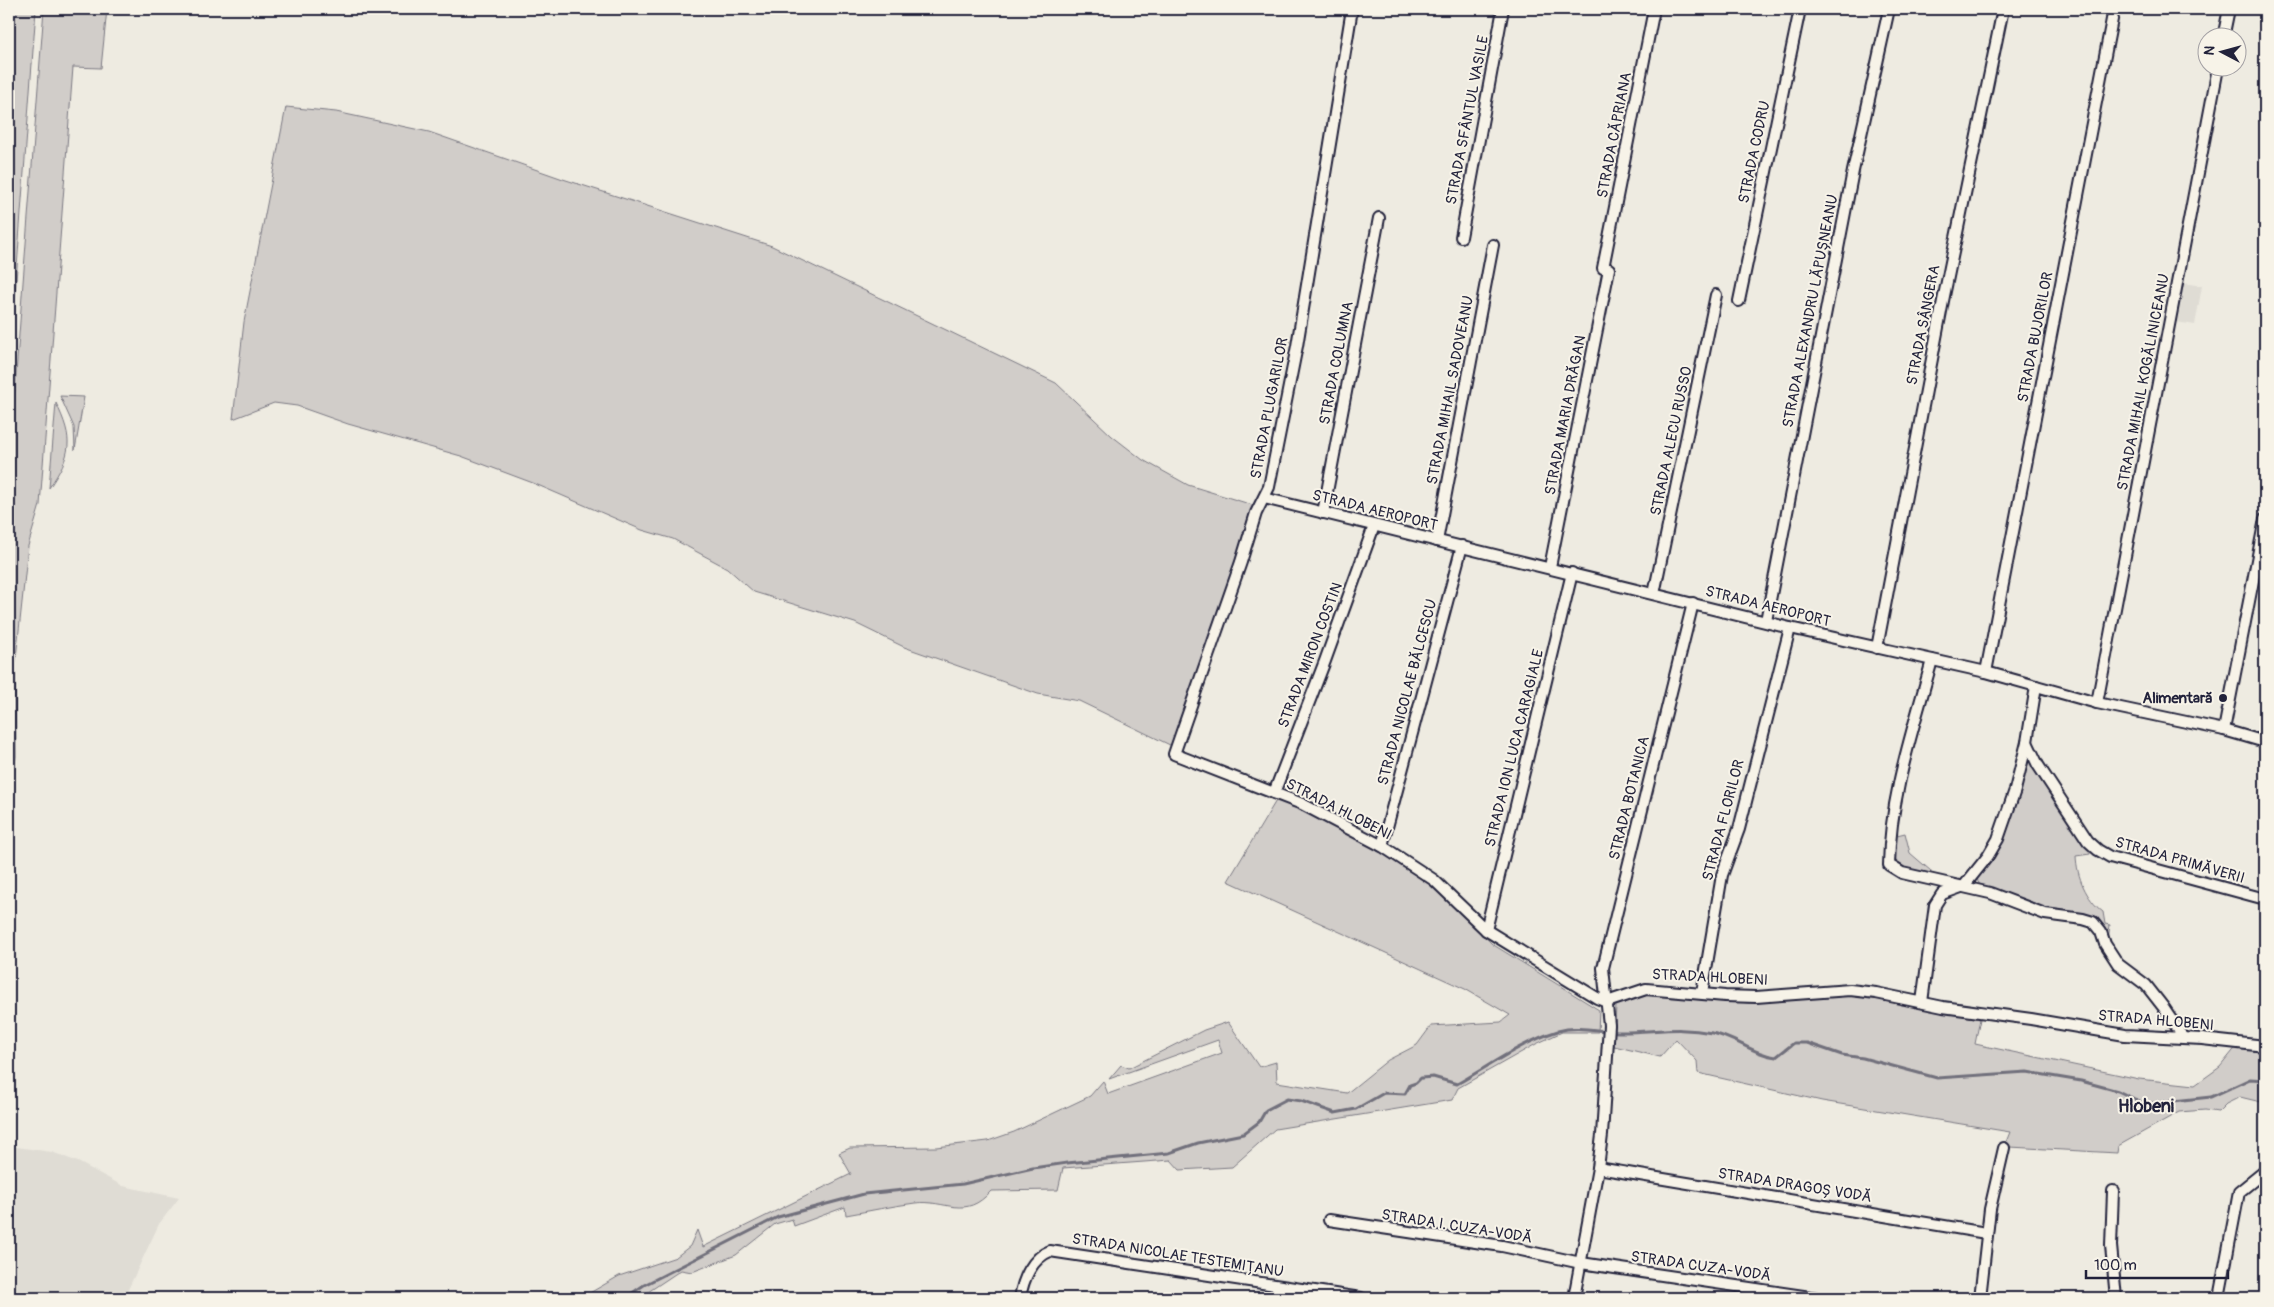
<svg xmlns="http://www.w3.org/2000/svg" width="2274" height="1307" font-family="Pangolin,sans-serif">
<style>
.built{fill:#dfdcd4}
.green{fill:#d1cdc9;stroke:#7a7882}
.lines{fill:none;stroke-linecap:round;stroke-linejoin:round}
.stream{stroke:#716f7b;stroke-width:3}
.minor-casing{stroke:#22223b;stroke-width:14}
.minor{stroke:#f7f3e8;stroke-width:10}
.poi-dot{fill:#22223b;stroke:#f7f3e8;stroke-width:2}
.labels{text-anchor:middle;stroke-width:4;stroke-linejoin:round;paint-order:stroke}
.street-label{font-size:15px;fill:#22223b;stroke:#f7f3e8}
.poi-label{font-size:15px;font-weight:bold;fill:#22223b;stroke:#f7f3e8;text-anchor:end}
.quarter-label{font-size:18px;font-weight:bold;fill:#22223b;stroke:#f7f3e8}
</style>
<rect width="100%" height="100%" fill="#eeebe1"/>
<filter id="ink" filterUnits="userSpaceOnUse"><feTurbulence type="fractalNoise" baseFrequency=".02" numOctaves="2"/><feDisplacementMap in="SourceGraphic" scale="10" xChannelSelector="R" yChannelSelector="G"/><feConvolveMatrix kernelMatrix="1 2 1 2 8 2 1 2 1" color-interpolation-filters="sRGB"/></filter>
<g filter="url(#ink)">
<g class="built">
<polygon points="2184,283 2202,286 2195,325 2176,322"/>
<polygon points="9,1146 52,1152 78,1162 123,1186 179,1198 159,1224 124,1298 9,1298"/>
</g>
<g class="green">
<polygon points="9,9 36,9 9,376"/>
<polygon points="44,9 107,9 101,68 73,67 40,505 28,546 15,668 16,756 9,816 9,465"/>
<polygon points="286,107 336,112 429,132 563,179 772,246 1056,383 1112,436 1143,460 1188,485 1256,506 1172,746 1079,701 1038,694 904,647 855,623 754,592 727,568 673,539 642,530 533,483 461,456 348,424 297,406 274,403 233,419 244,322"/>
<polygon points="60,396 84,397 75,450 74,427"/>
<path d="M 56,403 C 74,440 72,454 49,488 Z"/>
<path d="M 2028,752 L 2089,844 L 2090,854 L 2076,856 C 2077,877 2086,899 2103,912 L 2105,924 L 2110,925 L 2108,940 L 2099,921 L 2043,910 L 1982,887 L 1978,882 L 1977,877 Z"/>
<path d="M 1277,799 L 1377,847 L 1434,883 L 1492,944 L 1599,1010 L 1598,1032 L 1562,1032 L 1536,1044 L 1458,1088 L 1452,1100 L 1275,1129 L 1232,1167 L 1180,1170 L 1171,1160 L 1063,1168 L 1058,1190 L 991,1191 C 965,1221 946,1199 915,1203 C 892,1206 869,1211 846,1215 L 845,1207 L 794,1226 L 792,1219 L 775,1224 L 736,1255 L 692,1272 L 681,1270 L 639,1298 L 585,1298 L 588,1294 L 619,1276 L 676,1257 L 690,1246 L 697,1230 L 703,1247 L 851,1174 L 839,1153 L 850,1148 L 936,1147 L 988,1141 L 1014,1132 L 1090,1096 L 1103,1081 L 1108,1094 L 1222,1053 L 1218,1040 L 1109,1079 L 1121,1065 L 1129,1068 L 1204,1030 L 1228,1022 L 1259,1067 L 1276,1062 L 1277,1082 L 1347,1093 L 1388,1060 L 1417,1045 L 1431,1026 L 1501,1022 L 1510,1015 L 1465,989 L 1228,881 Z"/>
<path d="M 1905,833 L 1910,853 L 1931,871 L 1930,873 L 1934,874 L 1932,877 L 1901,869 C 1893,858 1892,849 1893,836 Z"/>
<polygon points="1655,993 1748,1003 1858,995 1980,1019 1975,1044 2139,1079 2195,1085 2220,1067 2237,1046 2261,1051 2265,1056 2265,1103 2240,1097 2226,1104 2218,1112 2205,1110 2179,1112 2118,1146 2117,1153 2010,1147 2006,1142 2010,1132 1822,1101 1698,1073 1697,1061 1676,1039 1660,1057 1614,1046 1616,1005 1641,995"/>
</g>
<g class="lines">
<path class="stream" d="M 625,1298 L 644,1285 L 778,1217 L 864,1194 L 963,1184 L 1033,1168 L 1067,1163 L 1169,1153 L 1198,1143 L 1243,1134 L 1259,1122 L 1266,1110 L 1287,1099 L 1301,1101 L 1335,1113 L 1356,1109 L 1384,1093 L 1405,1094 L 1410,1085 L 1416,1083 L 1421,1078 L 1433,1077 L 1457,1084 C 1489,1066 1522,1042 1558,1031 C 1579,1025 1600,1032 1622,1032 C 1655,1032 1679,1026 1712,1033 C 1735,1037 1752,1054 1776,1057 L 1794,1043 L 1807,1043 L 1842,1055 L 1863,1058 L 1937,1078 L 2027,1072 L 2081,1081 L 2118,1091 L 2145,1104 L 2211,1097 L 2250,1079 L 2265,1080"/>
<g class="minor-casing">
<g id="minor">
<polyline points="1352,9 1297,346 1269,487 1256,513 1241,562 1174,754 1302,804 1382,846 1434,880 1486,930 1597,998 1607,1002 1646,989 1725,996 1756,997 1850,990 1876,993 1943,1007 2031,1019 2125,1035 2202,1039 2265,1046"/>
<polyline points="2223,38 2229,9"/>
<polyline points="1461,237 1503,9"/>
<polyline points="1603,268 1654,9"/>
<polyline points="1739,301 1800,9"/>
<polyline points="1264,498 1790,628 1986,672 2097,703 2224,730 2265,742"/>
<polyline points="1323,513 1379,218"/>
<polyline points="1437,541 1493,245"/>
<polyline points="1550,567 1609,269"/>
<polyline points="1654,594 1716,295"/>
<polyline points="1766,621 1853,171 1889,9"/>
<polyline points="1877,648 1943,301 2003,9"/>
<path d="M 1932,660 C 1914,727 1890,795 1889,865 L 1902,873 L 1990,893 L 2045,914 L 2083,919 L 2093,922 L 2101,932 L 2105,944 L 2118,964 L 2146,985 L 2164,1008 L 2184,1038"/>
<polyline points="1986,672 2114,9"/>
<polyline points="2097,703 2218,68"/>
<polyline points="2224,730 2265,519"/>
<polyline points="2027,742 2038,765 2088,841 2098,850 2110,857 2265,899"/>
<polyline points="1274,793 1325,661 1374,526"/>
<polyline points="1382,846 1462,546"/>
<polyline points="1486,930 1572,573"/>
<polyline points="1702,993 1722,875 1739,829 1790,628"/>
<polyline points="1922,1002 1935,905 1942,894 1964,886 1988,856 1998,839 2015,790 2027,742 2036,686"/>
<polyline points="1598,1168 1986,1233"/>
<polyline points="2113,1191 2111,1246 2116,1298"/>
<polyline points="1329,1220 1502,1246 1581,1263 1817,1298"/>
<path d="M 1020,1298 C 1023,1279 1032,1258 1050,1251 L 1361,1298"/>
<polyline points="1574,1298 1598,1168 1602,1135 1609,1025 1603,968 1693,603"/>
<polyline points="1980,1298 1990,1209 2004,1148"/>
<polyline points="2219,1298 2239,1192 2265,1171"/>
</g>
</g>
<use href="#minor" class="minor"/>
</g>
</g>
<circle class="poi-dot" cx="2223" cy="698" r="5"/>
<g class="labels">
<g class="street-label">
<text transform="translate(1467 120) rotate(-79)" y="5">STRADA SFÂNTUL VASILE</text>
<text transform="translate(1614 135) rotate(-79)" y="5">STRADA CĂPRIANA</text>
<text transform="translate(1754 152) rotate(-78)" y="5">STRADA CODRU</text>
<text transform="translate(1810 311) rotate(-79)" y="5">STRADA ALEXANDRU LĂPUȘNEANU</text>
<text transform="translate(1923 325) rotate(-79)" y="5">STRADA SÂNGERA</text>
<text transform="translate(2035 337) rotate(-79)" y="5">STRADA BUJORILOR</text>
<text transform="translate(1336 363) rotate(-79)" y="5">STRADA COLUMNA</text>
<text transform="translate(2143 382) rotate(-79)" y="5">STRADA MIHAIL KOGĂLINICEANU</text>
<text transform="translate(1450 390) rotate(-79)" y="5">STRADA MIHAIL SADOVEANU</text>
<text transform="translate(1269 408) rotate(-79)" y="5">STRADA PLUGARILOR</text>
<text transform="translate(1565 415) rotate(-79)" y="5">STRADA MARIA DRĂGAN</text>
<text transform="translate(1671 441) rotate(-78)" y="5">STRADA ALECU RUSSO</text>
<text transform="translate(1375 510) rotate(14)" y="5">STRADA AEROPORT</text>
<text transform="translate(1768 606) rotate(14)" y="5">STRADA AEROPORT</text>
<text transform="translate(1310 655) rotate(-69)" y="5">STRADA MIRON COSTIN</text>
<text transform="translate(1407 692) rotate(-75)" y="5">STRADA NICOLAE BĂLCESCU</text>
<text transform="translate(1514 748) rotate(-76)" y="5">STRADA ION LUCA CARAGIALE</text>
<text transform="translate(1629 798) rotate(-76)" y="5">STRADA BOTANICA</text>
<text transform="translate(1339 809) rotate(27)" y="5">STRADA HLOBENI</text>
<text transform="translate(1723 820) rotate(-75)" y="5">STRADA FLORILOR</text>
<text transform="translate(2180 860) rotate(16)" y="5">STRADA PRIMĂVERII</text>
<text transform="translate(1710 977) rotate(3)" y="5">STRADA HLOBENI</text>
<text transform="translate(2156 1020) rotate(5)" y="5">STRADA HLOBENI</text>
<text transform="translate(1795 1185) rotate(9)" y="5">STRADA DRAGOȘ VODĂ</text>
<text transform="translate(1457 1226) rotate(9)" y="5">STRADA I. CUZA-VODĂ</text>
<text transform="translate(1178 1255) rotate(9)" y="5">STRADA NICOLAE TESTEMIȚANU</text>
<text transform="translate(1701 1266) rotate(8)" y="5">STRADA CUZA-VODĂ</text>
</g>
<g class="poi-label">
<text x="2213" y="703">Alimentară</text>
</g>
<g class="quarter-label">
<text x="2146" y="1112">Hlobeni</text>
</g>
</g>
<rect width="2274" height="1307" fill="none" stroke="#f7f3e8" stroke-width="30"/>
<rect x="15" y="15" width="2244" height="1277" fill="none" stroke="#22223b" stroke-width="2" filter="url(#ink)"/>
<g transform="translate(2222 52) rotate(276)"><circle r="24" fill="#f7f3e8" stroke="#a29fa3"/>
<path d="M0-4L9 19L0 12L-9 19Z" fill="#22223b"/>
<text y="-8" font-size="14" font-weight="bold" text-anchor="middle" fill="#22223b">N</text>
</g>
<path d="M2086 1270v8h142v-8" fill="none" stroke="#22223b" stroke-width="2.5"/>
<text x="2094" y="1270" font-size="15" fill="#22223b" stroke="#f7f3e8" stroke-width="4" paint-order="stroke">100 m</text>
</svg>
